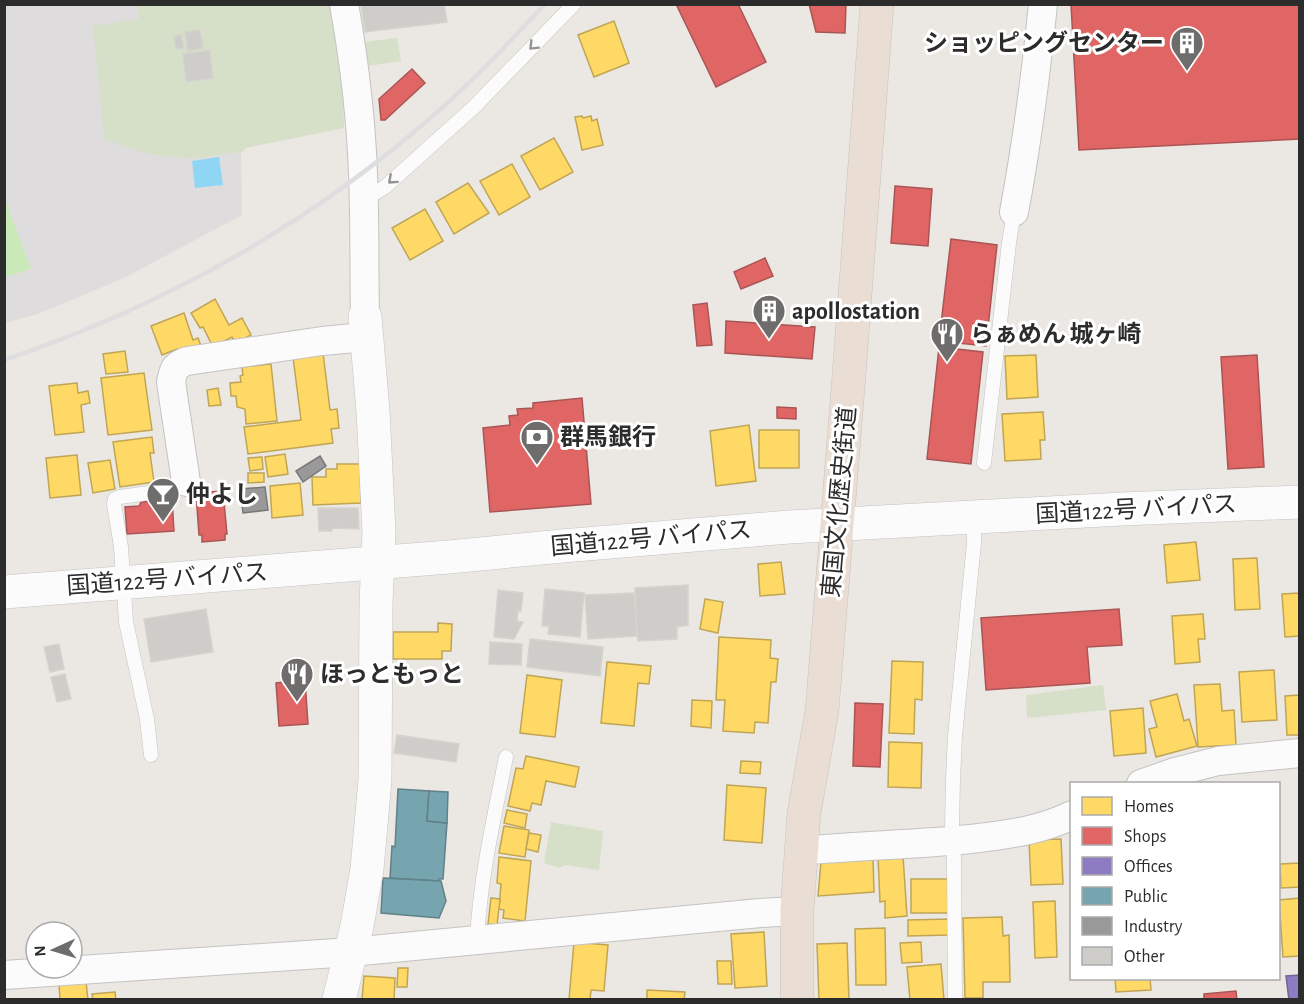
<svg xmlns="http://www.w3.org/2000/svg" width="1304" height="1004" font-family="'Alegreya Sans','Noto Sans JP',sans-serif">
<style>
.industrial{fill:#dfdcde}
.green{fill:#cae9b8}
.cemetery{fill:#d6e0c8}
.water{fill:#8fd6f4}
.homes{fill:#ffd966;stroke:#c0a555;stroke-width:1.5}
.shops{fill:#e06666;stroke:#a55;stroke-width:1.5}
.offices{fill:#8e7cc3;stroke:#716496;stroke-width:1.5}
.public{fill:#76a5af;stroke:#608188;stroke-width:1.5}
.industry{fill:#999;stroke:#787878;stroke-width:1.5}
.building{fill:#cfcdc9;stroke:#d6d3ce;stroke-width:1.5}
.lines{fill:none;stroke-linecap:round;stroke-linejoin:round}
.lane-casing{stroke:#c4c3c3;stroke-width:15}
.street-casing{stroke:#c4c3c3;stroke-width:30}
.secondary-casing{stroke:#c4c3c3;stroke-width:34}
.highway-casing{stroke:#c6c4c2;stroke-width:34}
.lane{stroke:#fcfbfb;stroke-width:14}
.street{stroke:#fcfbfb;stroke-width:28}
.secondary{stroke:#fcfbfb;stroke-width:33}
.highway{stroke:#eaded4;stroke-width:33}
.rail{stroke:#dedee0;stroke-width:4.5}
.oneway{stroke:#949494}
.labels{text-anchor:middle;stroke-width:6;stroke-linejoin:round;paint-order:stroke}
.poi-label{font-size:24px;font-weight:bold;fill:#2c2c2c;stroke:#fff;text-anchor:start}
.street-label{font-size:24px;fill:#2c2c2c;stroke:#fff}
</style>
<rect width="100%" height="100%" fill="#ebe7e2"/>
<polygon class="industrial" points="5,5 137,5 139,19 149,154 188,159 241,152 242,215 124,278 38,314 5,323"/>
<polygon class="green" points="5,199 31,269 5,277 4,277"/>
<g class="cemetery">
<polygon points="137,5 333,5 343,87 344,128 245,148 244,151 241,152 188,159 149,154 104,139 93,26 139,19"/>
<polygon points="397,38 401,61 368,66 365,42"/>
<polygon points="1103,685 1106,710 1027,718 1026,695"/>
<polygon points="551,822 603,831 599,870 565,865 559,868 544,863"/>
</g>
<polygon class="water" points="219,157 223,185 195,188 192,161"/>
<g class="homes">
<polygon points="614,21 629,63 594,77 578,35"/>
<polygon points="582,116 583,118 591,116 592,121 597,119 603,145 582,150 575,117"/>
<polygon points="554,138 573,172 540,190 521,156"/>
<polygon points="512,164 530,197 499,215 480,181"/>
<polygon points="468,183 489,213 454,234 436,202"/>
<polygon points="425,209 443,241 410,260 392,228"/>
<polygon points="215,299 229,325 242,318 251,335 236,343 232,337 213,347 203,327 200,328 191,313"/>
<polygon points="184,313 193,340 198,338 201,346 178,352 177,349 162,355 151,326"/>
<polygon points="125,351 128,372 106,374 103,354"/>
<polygon points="323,353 330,410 337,409 339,428 331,429 333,443 248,454 244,427 301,420 293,357"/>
<polygon points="1036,355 1038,397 1007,399 1005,356"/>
<polygon points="271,364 277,421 246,424 245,409 237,407 236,396 231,396 230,383 241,382 240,376 243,375 242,367"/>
<polygon points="144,373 152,430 108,435 101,378"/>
<polygon points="77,383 78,393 88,391 90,403 81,405 84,432 55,435 49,386"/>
<polygon points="218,388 221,405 209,406 207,390"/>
<polygon points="1043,412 1045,440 1040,440 1041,459 1005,461 1002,414"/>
<polygon points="749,425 756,481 716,486 710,431"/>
<rect x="759" y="430" width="40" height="38"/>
<polygon points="152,437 154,453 150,453 154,482 120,487 113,442"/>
<polygon points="285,454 288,474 268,477 265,457"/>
<polygon points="77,455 81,495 50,498 46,458"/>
<polygon points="262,457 263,469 250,471 248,458"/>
<polygon points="110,460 115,489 93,493 88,463"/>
<polygon points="337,464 360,464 361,503 313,505 312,477 326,477 326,469 337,469"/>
<polygon points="248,473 264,473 264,482 248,483"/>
<polygon points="300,483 303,515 272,518 270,486"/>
<polygon points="1196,542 1200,580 1167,583 1164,545"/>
<polygon points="1257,558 1260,609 1235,610 1233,559"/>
<polygon points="781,562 785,594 760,596 758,564"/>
<polygon points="1300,593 1300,636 1285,637 1282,594"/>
<polygon points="705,599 723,602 718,633 700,629"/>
<polygon points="1203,614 1205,639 1198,639 1200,662 1175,664 1172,616"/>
<polygon points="438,623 452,624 451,651 442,651 442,659 393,659 393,632 438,632"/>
<polygon points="719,637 771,640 770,658 778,659 776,682 771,682 768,723 755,722 754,733 723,731 725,700 716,700"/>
<polygon points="892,661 923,662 922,700 915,699 914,734 889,733"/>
<polygon points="607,662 651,666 649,684 638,683 634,726 601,723"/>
<polygon points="1274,670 1277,720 1242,722 1239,672"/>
<polygon points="527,675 562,680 555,737 520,733"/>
<polygon points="1220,684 1222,711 1234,710 1236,745 1198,747 1194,685"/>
<polygon points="1177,694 1184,721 1189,719 1197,746 1156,757 1149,729 1157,727 1150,701"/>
<polygon points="1300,695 1300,735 1287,735 1285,696"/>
<polygon points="692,700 712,701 711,728 691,726"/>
<polygon points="1143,708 1146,753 1114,756 1110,711"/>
<polygon points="889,742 922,743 921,788 888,787"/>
<polygon points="526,756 579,767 575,787 546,781 541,805 532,803 530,811 508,806 516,768 523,769"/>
<polygon points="741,761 761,762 760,774 740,773"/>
<polygon points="727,785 766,788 762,843 724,840"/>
<polygon points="507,810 527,814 525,828 504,823"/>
<polygon points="504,826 529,830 525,857 499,853"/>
<polygon points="529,833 541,835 538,852 526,849"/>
<polygon points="1061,839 1063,884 1031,885 1029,840"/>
<polygon points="903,856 907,916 885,918 885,901 880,902 878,857"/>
<polygon points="499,857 531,861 525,921 503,918 504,910 499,909 501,884 497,883"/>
<polygon points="873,860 874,892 818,896 821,862"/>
<polygon points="1300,863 1300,887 1281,888 1280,864"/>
<rect x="911" y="879" width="38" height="34"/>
<polygon points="491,898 500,899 497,925 488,924"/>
<polygon points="1300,898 1300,956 1283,957 1279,900"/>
<polygon points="1055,901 1057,957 1035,958 1033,902"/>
<polygon points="1002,917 1003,936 1009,935 1010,982 983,982 983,998 965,998 963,918"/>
<polygon points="950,919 950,935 908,936 908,920"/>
<polygon points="885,928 886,985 856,985 855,929"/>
<polygon points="764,932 767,986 735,988 731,934"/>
<polygon points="574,942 608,945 604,991 591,990 590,1000 569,1000"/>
<polygon points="921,942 922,962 902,963 900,943"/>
<polygon points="847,943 849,1000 819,1000 817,944"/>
<polygon points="717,961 731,961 732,984 718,984"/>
<polygon points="941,964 944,1000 910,1000 907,967"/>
<polygon points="398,968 408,968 407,987 397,987"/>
<polygon points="364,976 395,978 394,1000 362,1000"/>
<polygon points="1115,978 1150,978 1151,990 1116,992"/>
<polygon points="86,982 88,1000 60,1000 59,984"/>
<polygon points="647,990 685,992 684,1000 647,1000"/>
<polygon points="115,992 116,1000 93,1000 92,994"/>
</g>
<g class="shops">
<polygon points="676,4 738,4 766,62 716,87"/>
<polygon points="809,4 846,4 845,33 816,32"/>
<polygon points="1071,4 1300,4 1300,139 1079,150"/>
<polygon points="412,69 425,83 385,120 381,120 379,99"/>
<polygon points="895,186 932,189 928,246 891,243"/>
<polygon points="951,239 997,245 986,346 939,341"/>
<polygon points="765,258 773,276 741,289 734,272"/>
<polygon points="707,303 712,345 697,346 693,305"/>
<polygon points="726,321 815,327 812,359 725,353"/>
<polygon points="939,347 983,352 971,464 927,459"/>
<polygon points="1257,355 1264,467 1228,469 1221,357"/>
<polygon points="582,398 591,504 490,512 483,428 510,425 509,416 518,415 517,409 533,408 533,403"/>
<polygon points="777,407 796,408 796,419 777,418"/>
<polygon points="223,491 227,534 225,534 225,540 202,542 202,535 199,535 196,493"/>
<polygon points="172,500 174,531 127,534 125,507 139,506 141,502"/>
<polygon points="1119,609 1122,645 1087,647 1090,683 986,690 981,618"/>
<polygon points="305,680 308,724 279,726 276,683"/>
<polygon points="855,703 883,704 880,767 853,766"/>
<polygon points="1236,991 1237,1000 1204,1000 1204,994"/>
</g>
<polygon class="offices" points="1300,975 1300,1000 1289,1000 1286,976"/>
<g class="public">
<polygon points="398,789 429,791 427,821 447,823 443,879 439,879 438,881 390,878 392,846 395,847"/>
<polygon points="429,791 448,792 447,823 427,821"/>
<polygon points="383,878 441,881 446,901 439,918 381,913"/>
</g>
<g class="industry">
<polygon points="320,456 326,466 303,482 296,471"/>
<polygon points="265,487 268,510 243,513 240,489"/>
</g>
<g class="building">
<polygon points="361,4 444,4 447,22 365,32"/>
<polygon points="200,30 203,48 188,51 185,32"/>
<polygon points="181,35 184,48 176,49 174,36"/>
<polygon points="210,50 213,78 186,82 183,54"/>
<polygon points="318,508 358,508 359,529 332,528 332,531 319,531"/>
<polygon points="688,585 688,625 677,627 677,639 638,641 637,636 635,588"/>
<polygon points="545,589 584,593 580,637 548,634 549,626 542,626"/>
<polygon points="498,590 523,593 521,611 518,611 517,621 523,622 514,639 494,637"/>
<polygon points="634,593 637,636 588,639 585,595"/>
<polygon points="206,609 213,652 151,662 144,619"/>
<polygon points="530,639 603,647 600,676 527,667"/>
<polygon points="490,642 522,644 521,665 489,664"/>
<polygon points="59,644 64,669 50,672 44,647"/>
<polygon points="65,674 71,699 57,702 51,677"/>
<polygon points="397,735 459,744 456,762 394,753"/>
</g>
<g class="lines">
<g class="lane-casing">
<g id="lane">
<polyline points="364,197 375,193 385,187 474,107 574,4"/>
<polyline points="984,463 1009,243 1014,212"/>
<polyline points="151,755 147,719 126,622 121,547 114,504 115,499 120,497 177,489 186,482"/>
<path d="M 477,940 C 480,878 494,818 506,757"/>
<polyline points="955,1000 954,860 952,827 953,780 955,736 974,543 974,517"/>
</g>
</g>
<g class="street-casing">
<g id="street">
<path d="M 344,4 C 354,60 361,117 363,174 C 365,221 364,269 365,317"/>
<path d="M 1014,212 C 1027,143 1036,74 1043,4"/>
<path d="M 186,482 L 171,382 C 174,368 174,366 187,361 L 322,341 L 366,337"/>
<polyline points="1141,784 1175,772 1218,761 1300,753"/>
<path d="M 801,851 C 860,845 920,845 979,838 C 1011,834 1042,830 1072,815"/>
<polyline points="4,975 351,952 760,913 797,911"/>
</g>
</g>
<g class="secondary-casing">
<g id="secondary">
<polyline points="4,592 449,557 562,546 789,527 1122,509 1300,502"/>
<polyline points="339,1000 357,926 367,869 375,780 376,604 379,532 373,411 365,317"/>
</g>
</g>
<g class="highway-casing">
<polyline id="highway" points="797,1000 797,911 804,813 822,711 848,388 877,4"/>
</g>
<use href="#lane" class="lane"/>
<use href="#street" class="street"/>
<use href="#secondary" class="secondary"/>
<use href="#highway" class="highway"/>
<path class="rail" d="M 4,360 C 162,307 310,224 435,114 C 474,80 510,42 545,4"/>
</g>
<defs><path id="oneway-chevron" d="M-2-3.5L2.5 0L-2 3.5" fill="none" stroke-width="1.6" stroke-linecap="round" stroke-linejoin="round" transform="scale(1.5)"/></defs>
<g class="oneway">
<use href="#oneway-chevron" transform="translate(533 46) rotate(135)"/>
<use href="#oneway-chevron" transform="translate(392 180) rotate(138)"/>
</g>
<defs>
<g id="building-pin" transform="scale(1.725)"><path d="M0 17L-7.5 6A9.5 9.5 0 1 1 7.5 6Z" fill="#6f6d6c" stroke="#fff"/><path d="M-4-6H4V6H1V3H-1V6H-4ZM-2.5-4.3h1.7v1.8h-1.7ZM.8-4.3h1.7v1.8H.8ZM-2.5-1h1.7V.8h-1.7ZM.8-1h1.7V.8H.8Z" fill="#fff"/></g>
<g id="restaurant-pin" transform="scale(1.725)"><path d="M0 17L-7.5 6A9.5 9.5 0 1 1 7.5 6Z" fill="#6f6d6c" stroke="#fff"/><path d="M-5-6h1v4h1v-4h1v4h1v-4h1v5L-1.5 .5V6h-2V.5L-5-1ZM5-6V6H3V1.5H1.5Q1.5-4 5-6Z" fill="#fff"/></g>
<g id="bank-pin" transform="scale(1.725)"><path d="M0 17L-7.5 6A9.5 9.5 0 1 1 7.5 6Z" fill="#6f6d6c" stroke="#fff"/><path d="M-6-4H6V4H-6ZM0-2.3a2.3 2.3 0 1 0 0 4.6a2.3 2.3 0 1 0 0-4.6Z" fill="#fff"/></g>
<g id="bar-pin" transform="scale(1.725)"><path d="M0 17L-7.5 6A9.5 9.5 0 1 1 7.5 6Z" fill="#6f6d6c" stroke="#fff"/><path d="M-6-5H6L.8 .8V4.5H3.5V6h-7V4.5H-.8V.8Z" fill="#fff"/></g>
</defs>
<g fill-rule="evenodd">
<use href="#building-pin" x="1187" y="43"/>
<use href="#building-pin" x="769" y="311"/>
<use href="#restaurant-pin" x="947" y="334"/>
<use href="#bank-pin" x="537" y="437"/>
<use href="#bar-pin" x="163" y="494"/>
<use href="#restaurant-pin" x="297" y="674"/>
</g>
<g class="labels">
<g class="poi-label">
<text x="1164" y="51" text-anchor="end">ショッピングセンター</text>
<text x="792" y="319">apollostation</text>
<text x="970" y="342">らぁめん 城ヶ崎</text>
<text x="560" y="445">群馬銀行</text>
<text x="186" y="502">仲よし</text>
<text x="320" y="682">ほっともっと</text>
</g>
<g class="street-label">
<text transform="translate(839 502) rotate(-85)" y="8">東国文化歴史街道</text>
<text transform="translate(1136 509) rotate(-3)" y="8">国道122号 バイパス</text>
<text transform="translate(651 538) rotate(-5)" y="8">国道122号 バイパス</text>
<text transform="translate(167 579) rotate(-4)" y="8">国道122号 バイパス</text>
</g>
</g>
<rect width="1304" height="1004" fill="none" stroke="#2c2c2c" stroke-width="12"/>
<rect x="1070" y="782" width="210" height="198" fill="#ffffff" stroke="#ababab" stroke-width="1.5"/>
<rect x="1082" y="797" width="30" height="18" fill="#ffd966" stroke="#ababab" stroke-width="1.5"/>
<text x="1124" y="812" font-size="18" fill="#2c2c2c">Homes</text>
<rect x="1082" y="827" width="30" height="18" fill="#e06666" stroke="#ababab" stroke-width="1.5"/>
<text x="1124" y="842" font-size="18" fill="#2c2c2c">Shops</text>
<rect x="1082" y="857" width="30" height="18" fill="#8e7cc3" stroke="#ababab" stroke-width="1.5"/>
<text x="1124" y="872" font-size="18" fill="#2c2c2c">Offices</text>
<rect x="1082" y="887" width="30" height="18" fill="#76a5af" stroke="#ababab" stroke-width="1.5"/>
<text x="1124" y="902" font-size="18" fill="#2c2c2c">Public</text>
<rect x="1082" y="917" width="30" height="18" fill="#999999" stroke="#ababab" stroke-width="1.5"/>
<text x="1124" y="932" font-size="18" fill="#2c2c2c">Industry</text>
<rect x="1082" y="947" width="30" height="18" fill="#cfcdc9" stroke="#ababab" stroke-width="1.5"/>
<text x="1124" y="962" font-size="18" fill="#2c2c2c">Other</text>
<g transform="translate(54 950) rotate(266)"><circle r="28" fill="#ffffff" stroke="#ababab" stroke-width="1.5"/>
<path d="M0-4.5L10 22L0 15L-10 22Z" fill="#6f6d6c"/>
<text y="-9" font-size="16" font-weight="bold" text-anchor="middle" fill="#2c2c2c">N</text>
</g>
</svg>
